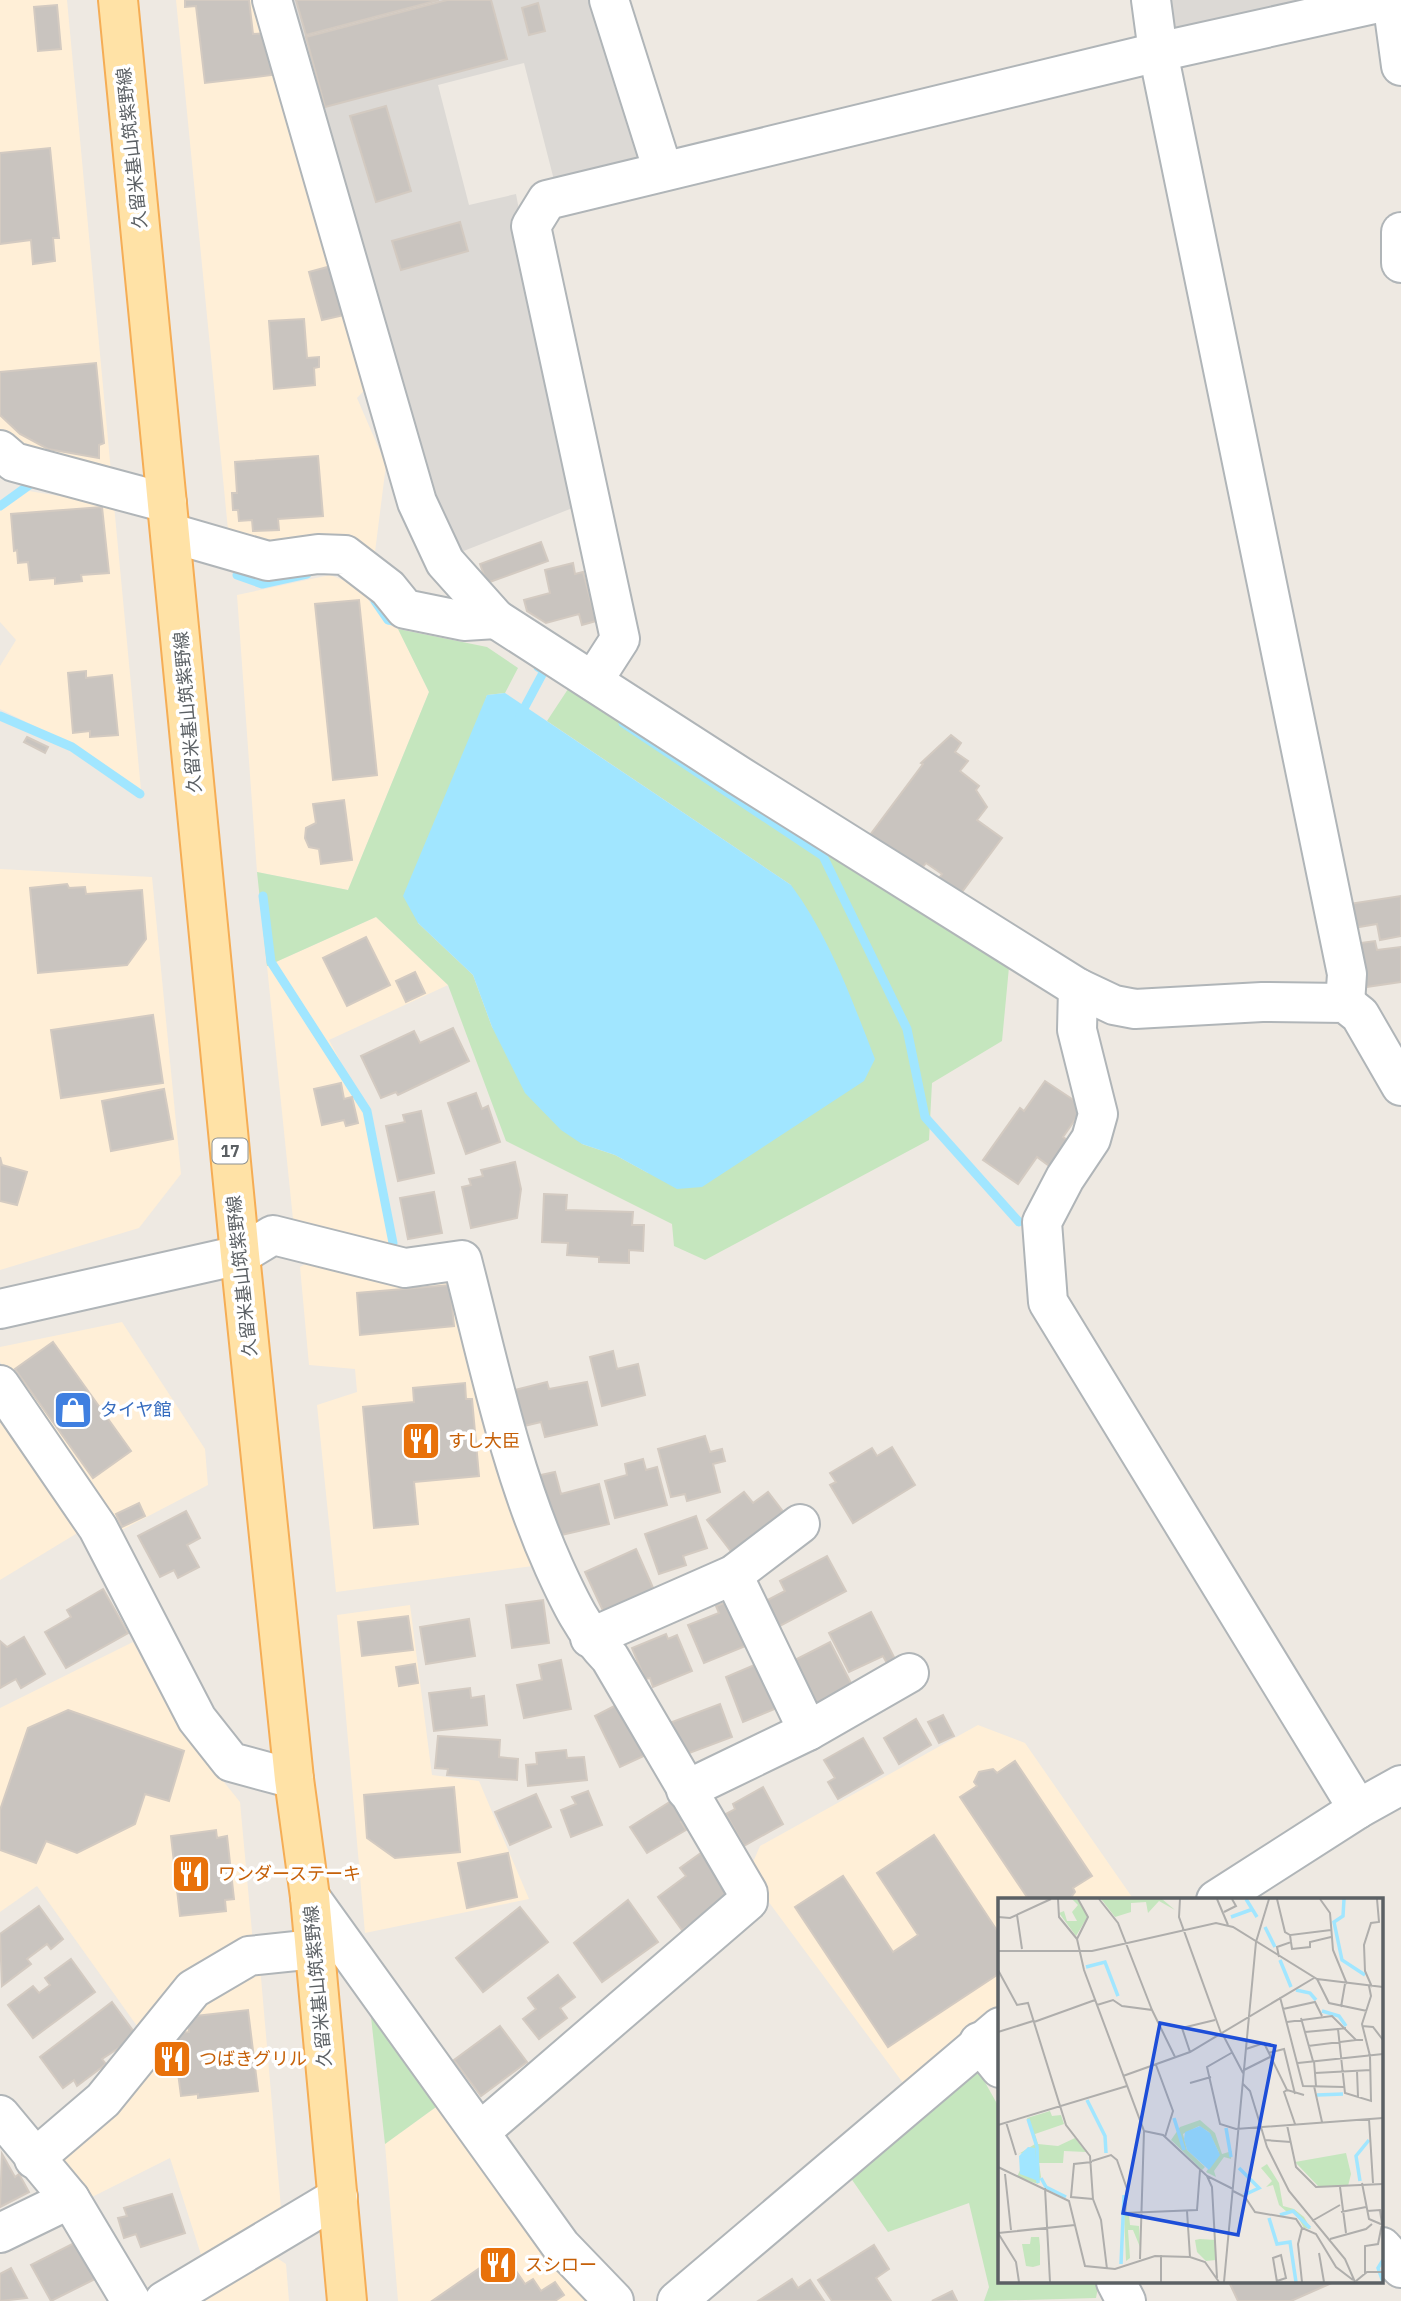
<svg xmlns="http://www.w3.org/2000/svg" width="1401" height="2301" font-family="'IBM Plex Sans','Noto Sans JP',sans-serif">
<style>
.commercial{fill:#ffefd7}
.industrial{fill:#dcd9d5}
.green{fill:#c5e6be}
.water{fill:#a1e6ff}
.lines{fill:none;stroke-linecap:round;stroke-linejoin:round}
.stream{stroke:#a1e6ff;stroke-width:9}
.building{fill:#c9c4bf;stroke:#d3cac1;stroke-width:2}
.minor-casing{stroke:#b0b5b8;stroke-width:42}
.major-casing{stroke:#f5ad55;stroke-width:42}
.minor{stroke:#fff;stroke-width:38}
.major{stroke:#ffe2a6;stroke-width:38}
.labels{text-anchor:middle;stroke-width:7;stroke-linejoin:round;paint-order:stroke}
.shield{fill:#fff;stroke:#8c9092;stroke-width:2}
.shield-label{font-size:16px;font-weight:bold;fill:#5b6064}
.street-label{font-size:18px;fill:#5b6064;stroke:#fff}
.shop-label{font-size:18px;fill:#366cbe;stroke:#fff;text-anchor:start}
.food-label{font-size:18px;fill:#c56008;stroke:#fff;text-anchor:start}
.inset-river{fill:none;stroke:#a1e6ff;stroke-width:3.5}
.inset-road{fill:none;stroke:#afaeac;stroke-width:2}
.view{fill:#1d4ed8;fill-opacity:0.15;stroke:#1d4ed8;stroke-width:3.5}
.inset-edge{fill:none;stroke:#5b6064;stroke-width:3.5}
</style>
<rect width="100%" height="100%" fill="#eee9e2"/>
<g class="commercial">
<polygon points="0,0 67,0 111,472 47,457 0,431"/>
<polygon points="176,0 260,0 374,380 357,398 386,465 375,552 328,540 229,540"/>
<polygon points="29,491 114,505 141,790 73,745 0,709 0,666 16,640 0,622 0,511"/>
<polygon points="330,575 358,586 385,623 398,629 429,692 348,890 257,872 237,595"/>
<polygon points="0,869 152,877 181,1174 139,1228 0,1270"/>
<polygon points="376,917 448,985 329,1040 370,1116 397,1257 294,1229 267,966"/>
<polygon points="314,1259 437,1273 456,1285 541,1565 336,1592 317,1405 357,1392 355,1369 309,1365 300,1267"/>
<polygon points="122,1322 205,1449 208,1485 114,1534 0,1362 0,1347"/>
<polygon points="0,1409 84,1529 0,1580"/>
<polygon points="410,1605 432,1775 479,1781 529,1899 365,1933 337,1615"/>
<polygon points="133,1642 175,1721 240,1802 253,1943 142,2033 37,1886 0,1912 0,1708"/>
<polygon points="978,1725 1025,1743 1134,1900 1000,1900 1000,2020 906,2087 765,1897 750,1869 760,1846"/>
<polygon points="260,1966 281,2208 204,2264 170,2158 90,2198 58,2160 202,1995"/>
<polygon points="447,2099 600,2301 398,2301 385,2144"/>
<polygon points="271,2254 286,2264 289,2301 198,2301"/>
</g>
<g class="industrial">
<polygon points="285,0 598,0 643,168 555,184 524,63 438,85 469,205 516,194 575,507 456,554 420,482"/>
<polygon points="1165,0 1301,0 1168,33"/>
</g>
<g class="green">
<polygon points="398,629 487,647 518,668 505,693 487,695 418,923 473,975 492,1027 582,1144 615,1155 648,1173 791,885 547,721 572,683 1009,967 1002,1041 932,1083 929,1140 705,1260 674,1246 672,1224 506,1141 448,985 376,917 267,966 257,872 348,890 429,692"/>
<polygon points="371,2017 387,2018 447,2099 385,2144"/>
<polygon points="977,2068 1000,2109 1000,2282 1099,2282 1096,2298 984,2301 989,2287 969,2203 888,2232 846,2171"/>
</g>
<path class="water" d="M 505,693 L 791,885 C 829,936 852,1000 875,1059 L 864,1081 L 702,1187 L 677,1189 L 615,1155 L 582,1144 L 561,1130 L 525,1093 L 492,1027 L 473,975 L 418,923 L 403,896 L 487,695 Z"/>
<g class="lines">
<g class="stream">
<polyline points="0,506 32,483 36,484"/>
<polyline points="237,575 262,584 307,574"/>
<polyline points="375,601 388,620 400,622"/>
<polyline points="0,716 72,747 140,794"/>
<polyline points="520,716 544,671 538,667"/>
<polyline points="623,723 823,856 907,1029 925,1117 1019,1222"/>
<polyline points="263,896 271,962 367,1111 393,1243"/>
</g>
</g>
<g class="building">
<polygon points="185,0 249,0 253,34 267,33 272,75 205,83 196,6 185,7"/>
<polygon points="296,0 439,0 306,35"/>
<polygon points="447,0 491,0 507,59 325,107 306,37"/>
<polygon points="538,3 545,31 529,35 522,8"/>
<polygon points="57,5 61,49 38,51 34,7"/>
<polygon points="386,106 411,191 376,202 350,116"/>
<polygon points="50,148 59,238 53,238 55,261 33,264 31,240 0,244 0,153"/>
<polygon points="460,222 468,251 401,270 392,241"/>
<polygon points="331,266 344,315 322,320 309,272"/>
<polygon points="304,319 307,358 319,357 319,367 314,368 315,385 274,389 269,321"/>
<polygon points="96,363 104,443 99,445 99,458 48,449 20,434 0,415 0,372"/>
<polygon points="318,456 323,516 278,519 279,530 253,531 252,520 239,521 238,510 233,510 232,493 237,493 235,462"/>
<polygon points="102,507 109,573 81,575 82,581 55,584 55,578 30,580 28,562 18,563 17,550 14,551 11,514"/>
<polygon points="541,542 548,561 487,583 480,564"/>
<polygon points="573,563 575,574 583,572 596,621 582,625 579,614 546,623 527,611 524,600 550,593 545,570"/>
<polygon points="359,600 377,775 333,780 315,604"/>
<polygon points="86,671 86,678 112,675 118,735 90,737 90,731 73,733 68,673"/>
<polygon points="951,735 961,743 955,752 968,761 960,771 979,786 976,790 987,807 977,820 1002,838 959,896 938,880 942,874 926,863 919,872 870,835 923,764 921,763"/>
<polygon points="27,737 48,747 45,753 24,742"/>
<polygon points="344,800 352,860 321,864 319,849 309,847 305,838 306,828 316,823 313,804"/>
<polygon points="67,884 69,888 85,887 86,894 142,890 146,939 127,965 38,973 30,888"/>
<polygon points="1401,896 1401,936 1380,940 1377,924 1353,928 1349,904"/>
<polygon points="366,937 390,985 347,1006 323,958"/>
<polygon points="1375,941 1377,950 1401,947 1401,982 1366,987 1360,943"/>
<polygon points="415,972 425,993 406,1002 396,981"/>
<polygon points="153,1015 163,1083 61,1098 51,1030"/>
<polygon points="453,1028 469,1061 398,1095 396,1092 381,1098 361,1056 414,1031 420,1043"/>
<polygon points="1045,1081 1084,1107 1063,1137 1070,1142 1052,1168 1037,1157 1018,1184 983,1160 1020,1108 1024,1111"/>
<polygon points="341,1083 344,1099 352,1097 358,1123 346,1126 344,1120 322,1125 314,1089"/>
<polygon points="164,1089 173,1139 111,1151 102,1101"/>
<polygon points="476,1093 482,1109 488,1106 500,1142 466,1154 448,1103"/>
<polygon points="421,1111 434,1173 398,1181 386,1126 405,1122 403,1115"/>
<polygon points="0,1157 2,1165 27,1172 17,1205 0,1201"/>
<polygon points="515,1162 521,1189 517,1218 471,1228 462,1187 471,1185 469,1179 483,1176 481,1170"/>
<polygon points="434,1192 442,1233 408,1239 400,1198"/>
<polygon points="544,1194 567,1195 566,1210 633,1212 632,1225 644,1225 643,1251 629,1250 629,1263 599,1262 599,1257 567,1255 568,1243 542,1242"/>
<polygon points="450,1285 454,1326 360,1335 357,1293"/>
<polygon points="53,1342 131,1451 93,1478 15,1369"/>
<polygon points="613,1351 617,1369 638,1364 645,1395 602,1406 590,1357"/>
<polygon points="547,1382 549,1389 587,1382 597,1425 545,1437 541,1422 524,1426 511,1391"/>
<polygon points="465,1383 466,1399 472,1399 479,1476 414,1482 418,1524 374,1528 363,1407 414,1402 413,1388"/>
<polygon points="705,1436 710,1452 722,1449 725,1461 713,1464 720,1492 687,1501 685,1494 671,1497 658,1449"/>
<polygon points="892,1447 915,1485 853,1523 830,1485 836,1482 830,1473 872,1448 877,1456"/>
<polygon points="643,1459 646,1470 657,1467 667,1505 615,1518 605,1481 627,1475 625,1464"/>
<polygon points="555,1472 561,1494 599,1484 609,1524 557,1536 550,1505 544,1507 536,1476"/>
<polygon points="744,1492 753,1503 768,1492 785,1514 733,1554 707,1520"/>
<polygon points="139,1503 145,1516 122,1527 116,1514"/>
<polygon points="186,1511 200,1538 187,1545 199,1567 178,1578 174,1570 160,1577 138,1536"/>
<polygon points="696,1516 707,1548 683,1556 686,1565 659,1574 645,1534"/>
<polygon points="636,1549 654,1590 604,1613 585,1572"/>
<polygon points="827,1556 846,1591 778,1627 764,1602 785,1591 780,1581"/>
<polygon points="103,1589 128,1633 66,1668 45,1632 71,1617 67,1610"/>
<polygon points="543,1600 549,1643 512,1648 506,1605"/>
<polygon points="730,1601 748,1645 704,1663 688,1625 719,1613 716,1606"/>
<polygon points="871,1612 897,1663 889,1667 883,1656 849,1672 829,1633"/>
<polygon points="408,1616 413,1650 362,1656 358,1622"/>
<polygon points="469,1619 475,1656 426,1664 420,1627"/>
<polygon points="666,1634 668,1639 677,1635 692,1671 653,1687 650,1678 645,1679 632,1648"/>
<polygon points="24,1637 45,1674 21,1688 16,1679 0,1688 0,1641 7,1647"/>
<polygon points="830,1642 852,1685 825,1698 827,1702 813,1709 789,1663"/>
<polygon points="561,1660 571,1709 524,1718 517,1685 542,1680 539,1665"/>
<polygon points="759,1663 777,1708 743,1722 726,1677"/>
<polygon points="415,1664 418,1683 399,1686 396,1667"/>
<polygon points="470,1688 471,1698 484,1696 487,1725 434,1731 429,1693"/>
<polygon points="622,1702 648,1754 620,1767 595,1716"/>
<polygon points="720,1704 732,1737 684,1755 672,1722"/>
<polygon points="68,1710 184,1751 169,1801 145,1794 135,1824 77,1853 46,1841 36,1863 0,1850 0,1810 28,1728"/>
<polygon points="943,1715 954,1736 939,1743 928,1722"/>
<polygon points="916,1719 931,1745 899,1764 884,1738"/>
<polygon points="438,1736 500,1740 499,1757 518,1759 517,1780 447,1775 448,1769 435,1768"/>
<polygon points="863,1738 883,1773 838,1799 828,1782 835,1778 824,1760"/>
<polygon points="566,1750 567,1758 584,1757 587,1780 528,1786 526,1765 537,1764 536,1753"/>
<polygon points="1015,1761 1092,1876 1073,1888 1075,1892 1069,1900 1029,1900 960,1797 977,1786 974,1782 979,1772 993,1769 997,1773"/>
<polygon points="454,1787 460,1852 395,1858 367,1838 364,1795"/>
<polygon points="763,1787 783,1824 744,1846 726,1814 735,1809 733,1804"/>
<polygon points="588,1791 602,1825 571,1837 561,1810 576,1804 572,1797"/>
<polygon points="536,1794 551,1827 510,1845 495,1812"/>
<polygon points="673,1800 685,1820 681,1822 686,1830 647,1853 630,1827"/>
<polygon points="216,1830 217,1838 227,1836 234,1899 225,1900 226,1911 180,1916 171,1836"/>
<polygon points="934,1835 1000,1935 1000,1973 888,2047 795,1907 843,1876 893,1952 918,1935 877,1873"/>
<polygon points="508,1853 517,1897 467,1908 458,1863"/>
<polygon points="701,1853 732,1894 682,1930 658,1897 686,1876 680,1868"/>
<polygon points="628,1900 658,1942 602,1982 574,1943"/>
<polygon points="39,1906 63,1939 51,1949 47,1944 27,1959 31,1964 2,1986 0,1934"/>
<polygon points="520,1907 548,1942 483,1992 456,1958"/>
<polygon points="71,1959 95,1992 33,2038 8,2005 33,1986 39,1993 50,1985 45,1978"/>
<polygon points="558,1975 575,1997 560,2008 567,2018 539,2039 523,2019 536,2009 528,1998"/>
<polygon points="112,2002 137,2036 102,2059 106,2064 77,2086 74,2080 63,2088 40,2057"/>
<polygon points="248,2010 258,2091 198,2098 198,2094 181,2096 173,2034 189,2032 187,2017"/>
<polygon points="500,2026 527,2062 481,2096 454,2060"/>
<polygon points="2,2154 15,2177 19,2174 29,2192 0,2207"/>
<polygon points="172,2194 185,2233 141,2247 136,2234 124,2238 118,2218 127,2216 124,2208"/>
<polygon points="78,2241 97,2278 51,2301 31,2265"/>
<polygon points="874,2245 889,2269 876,2278 891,2301 832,2301 818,2280"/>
<polygon points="503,2252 525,2284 533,2279 541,2291 555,2282 564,2295 555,2301 432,2301"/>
<polygon points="11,2268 27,2298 0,2301 0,2274"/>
<polygon points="792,2279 798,2288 810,2280 824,2301 758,2301"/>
<polygon points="1229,2282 1334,2282 1291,2301 1238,2301"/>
<polygon points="952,2291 957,2301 932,2301"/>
</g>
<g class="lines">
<g class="minor-casing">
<g id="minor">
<polyline points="272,0 417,502 445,562 496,619 738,775 1078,988 1114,1005 1135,1009 1262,1002 1345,1003 1360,1015 1401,1086"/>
<polyline points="609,0 663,171"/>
<polyline points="1151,0 1158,52 1347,974 1345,1003"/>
<polyline points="1401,232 1401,263"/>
<polyline points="0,450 14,462 167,503"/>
<polyline points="171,533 268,561 318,554 345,555 388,588 405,609 464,621 496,619"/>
<polyline points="593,681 620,639 531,226 547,200 1158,52 1383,2 1393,7 1401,66"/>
<polyline points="1078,988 1077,1030 1098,1114 1091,1139 1065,1178 1042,1222 1048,1302 1358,1809"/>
<path d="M 0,1309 L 240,1255 L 273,1235 L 405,1268 L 462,1260 C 489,1364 510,1469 554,1567 C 569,1600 584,1632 610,1658 L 748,1893 L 748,1901 L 481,2131"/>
<polyline points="0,1385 98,1528 197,1719 231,1762 294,1779"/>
<polyline points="733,1575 808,1731"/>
<polyline points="590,1638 733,1575 800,1524"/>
<polyline points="686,1790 808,1731 909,1673"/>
<polyline points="310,1897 561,2246 614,2301"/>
<polyline points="1216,1900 1358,1809 1401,1785"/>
<polyline points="979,2042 1000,2068"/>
<polyline points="0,2115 70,2199 131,2301"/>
<polyline points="34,2159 103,2100 193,1989 249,1956 315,1949"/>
<polyline points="0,2233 70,2199"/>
<polyline points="1382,2247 1401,2268"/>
<polyline points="1116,2282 1126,2301"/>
<polyline points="164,2301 338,2197"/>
<polyline points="677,2301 1000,2027"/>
</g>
</g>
<g class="major-casing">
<polyline id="major" points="118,0 240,1255 294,1779 310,1897 347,2301"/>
</g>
<use href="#minor" class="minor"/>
<use href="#major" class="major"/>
</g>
<defs>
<g id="shop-square" transform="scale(2.0125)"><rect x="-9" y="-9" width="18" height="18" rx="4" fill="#3f7fe0" stroke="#fff"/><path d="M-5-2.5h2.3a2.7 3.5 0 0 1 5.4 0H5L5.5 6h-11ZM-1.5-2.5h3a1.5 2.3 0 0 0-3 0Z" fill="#fff"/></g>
<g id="restaurant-square" transform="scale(2.0125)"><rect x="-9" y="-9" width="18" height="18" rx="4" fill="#e8710a" stroke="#fff"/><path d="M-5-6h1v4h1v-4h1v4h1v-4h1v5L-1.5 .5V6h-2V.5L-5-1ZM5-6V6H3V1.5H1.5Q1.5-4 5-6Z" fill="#fff"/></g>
</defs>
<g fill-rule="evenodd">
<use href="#shop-square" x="73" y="1410"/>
<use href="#restaurant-square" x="421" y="1441"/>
<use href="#restaurant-square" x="191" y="1874"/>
<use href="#restaurant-square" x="172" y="2059"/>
<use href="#restaurant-square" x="498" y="2265"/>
</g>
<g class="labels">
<rect class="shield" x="212.5" y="1138.5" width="35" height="25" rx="5"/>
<g class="shield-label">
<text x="230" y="1157">17</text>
</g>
<g class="street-label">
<text transform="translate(132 148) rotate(-96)" y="6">久留米基山筑紫野線</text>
<text transform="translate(188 712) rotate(-95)" y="6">久留米基山筑紫野線</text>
<text transform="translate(242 1276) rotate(-96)" y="6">久留米基山筑紫野線</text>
<text transform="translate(318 1986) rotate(-95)" y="6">久留米基山筑紫野線</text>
</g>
<g class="shop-label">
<text x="100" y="1416">タイヤ館</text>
</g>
<g class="food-label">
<text x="448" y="1447">すし大臣</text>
<text x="218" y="1880">ワンダーステーキ</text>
<text x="199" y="2065">つばきグリル</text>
<text x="525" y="2271">スシロー</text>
</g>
</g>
<g transform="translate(998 1898)">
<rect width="385" height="385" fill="#eee9e2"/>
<path d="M 74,1 L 80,1 L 90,18 L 78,38 L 61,15 L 66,13 L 69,23 L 79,23 L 74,14 L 80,7 ZM 103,1 L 164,1 L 177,12 L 161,3 L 150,15 L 148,4 L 133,5 L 133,14 L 117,19 ZM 52,213 L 54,218 L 63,217 L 66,226 L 37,236 L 40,246 L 60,248 L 77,240 L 88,254 L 66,253 L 65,265 L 41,265 L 43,279 L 40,286 L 19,279 L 23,270 L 41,280 L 39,269 L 23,255 L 19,257 L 37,246 L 29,220 ZM 202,222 L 217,235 L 224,256 L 234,253 L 233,261 L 226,259 L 216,273 L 218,279 L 208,274 L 221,255 L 211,234 L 201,228 L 185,236 L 189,252 L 207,269 L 204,272 L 173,242 L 182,229 ZM 348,255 L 353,276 L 350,288 L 321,289 L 297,264 ZM 269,266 L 281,285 L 285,308 L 296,311 L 306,319 L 313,331 L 306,330 L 297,314 L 289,314 L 281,307 L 275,287 L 268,289 L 274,283 L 263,270 ZM 126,316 L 131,317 L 132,327 L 141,328 L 142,349 L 135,332 L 130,332 L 132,360 L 128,363 ZM 33,339 L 41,339 L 42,348 L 42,367 L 35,369 L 28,368 L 24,346 L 32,346 ZM 202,341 L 218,342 L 218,362 L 208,363 L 199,354 L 197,342 Z" fill="#c5e6be"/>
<path d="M 202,228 L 212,235 L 222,257 L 211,272 L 189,252 L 186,241 L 187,234 ZM 30,249 L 37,250 L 40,283 L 22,276 L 21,258 Z" fill="#a1e6ff"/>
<path class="inset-river" d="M 248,1 L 259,19M 346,1 L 345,18 L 336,24 L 344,62 L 367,77M 233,19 L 255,11M 267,29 L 277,49M 282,62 L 293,89M 88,69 L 107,64 L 120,98M 298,92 L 312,95 L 318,102M 324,113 L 341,118 L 348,128M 319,197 L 345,196M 89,202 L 107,238 L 108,255M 176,220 L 186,252M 30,221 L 39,249 L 40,285M 228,230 L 233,259M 241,270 L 261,290 L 246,297M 43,280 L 48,289 L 68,299M 362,283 L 358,258 L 371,242M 282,317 L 295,313 L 312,330M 271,320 L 279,346 L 292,344 L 298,384M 385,362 L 380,370 L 385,384M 123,366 L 126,297"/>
<path class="inset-road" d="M 60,1 L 61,19 L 79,41 L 86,72 L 146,233 L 142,361M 101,1 L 120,25 L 154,112M 182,1 L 181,19 L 223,135M 219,1 L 230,27M 279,1 L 287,34 L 292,37M 322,1 L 332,15 L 335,52 L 349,86M 226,14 L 238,8 L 234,1M 19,17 L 24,51M 0,19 L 12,20 L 53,1M 79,41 L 90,19 L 80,1M 293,44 L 292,37 L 333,32M 0,53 L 94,53 L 218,25 L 235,29 L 319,81 L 385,89M 281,59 L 279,49 L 293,44 L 294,51 L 312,49 L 312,44 L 333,39M 0,72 L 19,107 L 30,105 L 68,227 L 92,258 L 95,301 L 103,322 L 109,371M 319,81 L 331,105 L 369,113M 374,89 L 367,73 L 366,47 L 373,25 L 381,24 L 379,1M 282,99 L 305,188 L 346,189M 99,107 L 115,102 L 124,108 L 154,112 L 177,159M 343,109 L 347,86M 285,111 L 317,104 L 324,118M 303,120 L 315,163M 36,124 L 97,102M 289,124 L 334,118 L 358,142 L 365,142M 364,128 L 375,129 L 385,142M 348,130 L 340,131 L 347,195 L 373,203 L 372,158 L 364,126 L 373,98 L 371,88M 0,134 L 35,123M 307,134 L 340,131M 224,135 L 245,175M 310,148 L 358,142M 248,151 L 266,145 L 289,192 L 306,197M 192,154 L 184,130 L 217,122M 235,154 L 209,169 L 222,226 L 238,231 L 385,220M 270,155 L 286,151 L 297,196M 316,163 L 318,188M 300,165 L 385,156M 158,167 L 175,213 L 167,239M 246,172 L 272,159M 359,173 L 360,199M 317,175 L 373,172M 125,178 L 192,154 L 316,80M 192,185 L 213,179M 245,186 L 252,193 L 269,249 L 291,293 L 347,361 L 357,384M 316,188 L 324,224M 289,192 L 286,194 L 297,226M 371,221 L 375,285M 8,224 L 18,257M 0,227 L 129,188M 289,227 L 298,269 L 318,289 L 385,286M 146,233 L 165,237 L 209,278 L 235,291M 267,242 L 293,244M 94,263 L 113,257 L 119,262 L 129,291 L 127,315 L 199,312 L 202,272M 94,264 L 76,266 L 73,299 L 95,301M 0,269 L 71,303 L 87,368 L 117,371 L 157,358 L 192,359 L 207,364 L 221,384M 7,276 L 13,332M 209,278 L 214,289 L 219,380M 364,285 L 371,321 L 385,327M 342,289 L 348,335M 47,290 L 52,384M 235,293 L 247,299 L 257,314 L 298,321 L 304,330 L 318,336 L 338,369 L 355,382M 189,313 L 192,359M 343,314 L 368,309M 314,323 L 342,307M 0,335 L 77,327M 0,335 L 18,364 L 21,384M 332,341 L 368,331 L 374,326M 321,355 L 326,384M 163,357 L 163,384M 367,376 L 367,348 L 380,346 L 384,326 L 382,312 L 369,313M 358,383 L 369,374 L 385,374M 226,384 L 258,44 L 271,1M 279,384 L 275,360 L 283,357 L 288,380 L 279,383M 304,384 L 300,346 L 304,330"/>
<path class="view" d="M 162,125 L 277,148 L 240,337 L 125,315 Z"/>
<rect width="385" height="385" class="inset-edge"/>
</g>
</svg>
